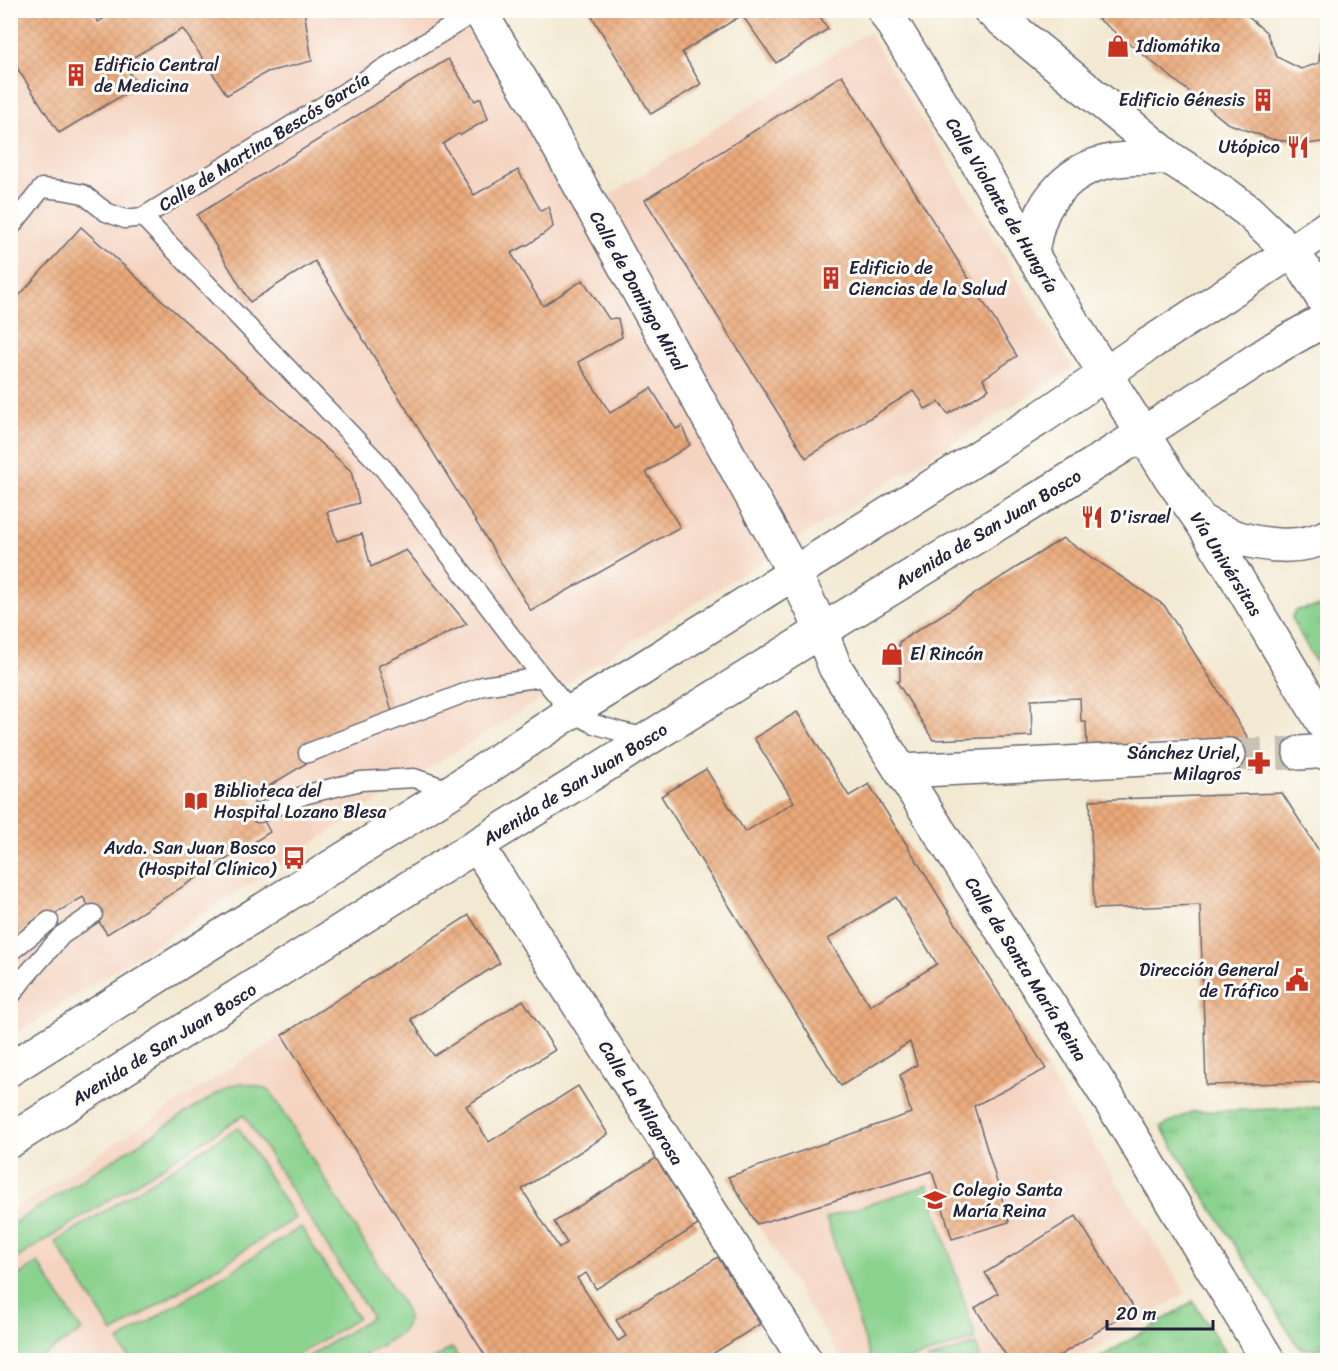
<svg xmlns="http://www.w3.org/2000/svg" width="1338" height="1371" font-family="Sriracha,sans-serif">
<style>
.built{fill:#f4d3c0}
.grass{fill:url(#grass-tufts);stroke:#567a64;stroke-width:1.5}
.pitch{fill:#8ad28e;stroke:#567a64;stroke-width:1.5}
.building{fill:url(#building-cross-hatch);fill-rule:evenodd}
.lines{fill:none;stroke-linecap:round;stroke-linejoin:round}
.street-tunnel{stroke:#c9c1b4;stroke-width:33;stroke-dasharray:33 16;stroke-linecap:butt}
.lane-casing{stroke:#6b6870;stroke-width:21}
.street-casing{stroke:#6b6870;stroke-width:36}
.secondary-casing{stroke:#6b6870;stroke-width:36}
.primary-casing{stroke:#6b6870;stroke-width:36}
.lane{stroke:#fff;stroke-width:18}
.street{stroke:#fff;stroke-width:33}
.secondary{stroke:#fff;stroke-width:33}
.primary{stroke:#fff;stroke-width:33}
.labels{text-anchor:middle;stroke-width:6;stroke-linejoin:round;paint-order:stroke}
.poi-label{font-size:18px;fill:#22223b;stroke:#fdfcf7;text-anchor:start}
.street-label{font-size:18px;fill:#22223b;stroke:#fdfcf7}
</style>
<defs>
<pattern id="grass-tufts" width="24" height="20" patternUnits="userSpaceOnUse" patternTransform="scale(1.5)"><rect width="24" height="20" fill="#8ad28e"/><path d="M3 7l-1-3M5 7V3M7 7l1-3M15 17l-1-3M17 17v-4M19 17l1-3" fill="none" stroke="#77b47b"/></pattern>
<pattern id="building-cross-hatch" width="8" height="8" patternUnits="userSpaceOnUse" patternTransform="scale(1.5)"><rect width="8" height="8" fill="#eaa979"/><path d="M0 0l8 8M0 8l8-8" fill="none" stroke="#c8916a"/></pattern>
</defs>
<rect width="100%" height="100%" fill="#fdfcf7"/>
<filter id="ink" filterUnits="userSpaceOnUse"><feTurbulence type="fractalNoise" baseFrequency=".0167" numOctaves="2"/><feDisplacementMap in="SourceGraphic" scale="12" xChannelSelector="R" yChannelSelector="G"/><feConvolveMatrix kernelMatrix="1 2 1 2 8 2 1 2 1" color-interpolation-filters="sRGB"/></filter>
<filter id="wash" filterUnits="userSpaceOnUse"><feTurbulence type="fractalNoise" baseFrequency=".008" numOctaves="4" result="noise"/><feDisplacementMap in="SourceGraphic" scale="24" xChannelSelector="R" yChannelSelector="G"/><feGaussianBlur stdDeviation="1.35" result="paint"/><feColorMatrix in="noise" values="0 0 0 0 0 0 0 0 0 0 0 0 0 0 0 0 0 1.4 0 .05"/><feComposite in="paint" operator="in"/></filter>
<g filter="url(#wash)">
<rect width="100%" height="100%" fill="#f3e9d2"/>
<g class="built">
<polygon points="11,11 454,11 461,21 603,199 868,32 1073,368 414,778 11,1037"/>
<polygon points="362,983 600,1360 11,1360 11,1211"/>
<polygon points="1008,1008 1186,1293 1077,1360 842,1360 728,1177 911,1113 900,1075"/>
</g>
<g class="grass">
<polygon points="1327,605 1328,605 1327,683 1293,621 1292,617 1297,610"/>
<polygon points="1327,1107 1327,1349 1300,1349 1161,1127 1191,1112"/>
<polygon points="1193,1301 1230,1360 1096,1360 1193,1302"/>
</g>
<g class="pitch">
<path d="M 240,1083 C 252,1084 261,1086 271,1092 L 406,1310 C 409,1319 407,1325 401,1333 L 357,1360 L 303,1360 L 372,1317 L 244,1115 L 11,1262 L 11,1225 L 227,1087 Z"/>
<polygon points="238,1127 295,1218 113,1333 55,1242"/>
<polygon points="928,1185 976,1339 908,1360 871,1360 826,1218"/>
<polygon points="301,1227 358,1318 290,1360 130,1360 118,1341"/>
<polygon points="38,1263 82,1331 36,1360 11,1360 11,1280"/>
<polygon points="976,1344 981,1360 926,1360"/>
<polygon points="452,1348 460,1360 432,1360"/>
</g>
<g id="blocks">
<g class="building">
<polygon points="10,10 90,10 98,22 118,10 304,10 312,61 267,72 227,95 183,29 123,63 138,86 59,133 10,57"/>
<polygon points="588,10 816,10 828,29 776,63 742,15 682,52 701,84 651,114"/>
<polygon points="1087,10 1240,10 1266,32 1277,57 1301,69 1319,63 1321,33 1326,10 1328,10 1328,141 1307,144 1271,139 1227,123 1170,76"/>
<polygon points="448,59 475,101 481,98 488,119 461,135 458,134 443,144 474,195 518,170 541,211 549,206 553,227 529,244 511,253 543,306 583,280 609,319 616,318 618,319 622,337 578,362 610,413 651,388 676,429 682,426 690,445 646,472 680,527 531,611 315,261 250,302 197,215"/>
<polygon points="842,75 1017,356 983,379 989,389 948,414 939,402 925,409 920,399 913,391 806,458 645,200"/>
<polygon points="81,227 351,471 359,503 327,512 337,541 362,534 371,567 406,550 467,624 378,666 392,711 251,797 270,832 107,934 83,897 10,940 10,306"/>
<polygon points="1063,538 1164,605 1250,741 1087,747 1086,722 1081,722 1080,698 1031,700 1032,736 933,740 897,682 900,680 899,642"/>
<path d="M 797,712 L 849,796 L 869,784 L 1046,1069 L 974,1106 L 1009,1222 L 952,1239 L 932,1171 L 757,1224 L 728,1177 L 911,1113 L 900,1075 L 917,1065 L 910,1042 L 841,1086 L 661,796 L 706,769 L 745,832 L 794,802 L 754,738 ZM 896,897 L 937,964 L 870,1006 L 828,939 Z"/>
<polygon points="1282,793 1328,865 1328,1082 1206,1085 1200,905 1094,909 1090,800"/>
<polygon points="469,915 500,963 411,1019 434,1056 523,1000 555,1050 466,1106 489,1142 578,1086 608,1134 522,1189 559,1248 567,1243 554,1222 656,1158 698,1225 596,1289 586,1273 577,1278 618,1341 626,1336 616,1320 718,1257 760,1324 703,1360 488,1360 282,1035"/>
<polygon points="1076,1216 1134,1308 1053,1360 1009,1360 975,1308 998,1293 985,1273"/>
</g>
</g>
</g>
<g filter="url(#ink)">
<use href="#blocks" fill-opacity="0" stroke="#6b6870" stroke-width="1.5"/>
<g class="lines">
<polyline class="street-tunnel" points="1229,755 1300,753"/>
<g class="lane-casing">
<g id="lane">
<polyline points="143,217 384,469 542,677 571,712 594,724 621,732 649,738"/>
<polyline points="10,228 42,188 62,190 83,194 106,212 125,219 143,217 478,10"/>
<polyline points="308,753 483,686 542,677"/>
<polyline points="259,813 307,794 361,781 414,778 452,791"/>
<polyline points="10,952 49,921"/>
<polyline points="10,997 24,978 62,935 93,914"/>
</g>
</g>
<g class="street-casing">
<g id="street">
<polyline points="479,10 534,102 794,573 813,611 835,667 1119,1115 1268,1360"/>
<polyline points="1300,753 1328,751"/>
<polyline points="901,771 1229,755"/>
<polyline points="477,845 805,1360"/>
</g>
</g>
<g class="secondary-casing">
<g id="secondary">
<polyline points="884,10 965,142 1070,318 1170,477 1201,521 1235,575 1328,731"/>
<polyline points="990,10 1170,158 1224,193 1248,211 1291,252 1306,271 1328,307"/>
<path d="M 1032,253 C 1034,241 1036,228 1041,217 C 1045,205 1053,195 1062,186 C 1091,156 1131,158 1170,158"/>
<path d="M 1201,521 C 1212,527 1223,533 1235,537 C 1264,546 1300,550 1328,536"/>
</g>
</g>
<g class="primary-casing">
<g id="primary">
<polyline points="10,1069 452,791 571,712 640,670 1042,417 1146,346 1291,252 1328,227"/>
<polyline points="10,1141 410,887 821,631 1043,496 1158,424 1275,348 1328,318"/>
</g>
</g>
<use href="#lane" class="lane"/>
<use href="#street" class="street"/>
<use href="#secondary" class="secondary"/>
<use href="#primary" class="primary"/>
</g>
</g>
<defs>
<g id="shop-bare" transform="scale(1.8)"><path d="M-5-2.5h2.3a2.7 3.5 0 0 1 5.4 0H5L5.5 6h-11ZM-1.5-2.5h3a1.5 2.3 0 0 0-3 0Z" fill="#c8321e" stroke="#fdfcf7" stroke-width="2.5" paint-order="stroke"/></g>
<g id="building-bare" transform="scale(1.8)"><path d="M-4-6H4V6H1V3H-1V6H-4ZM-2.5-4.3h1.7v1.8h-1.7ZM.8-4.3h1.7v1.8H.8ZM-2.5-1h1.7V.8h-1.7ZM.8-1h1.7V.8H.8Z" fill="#c8321e" stroke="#fdfcf7" stroke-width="2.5" paint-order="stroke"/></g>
<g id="restaurant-bare" transform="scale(1.8)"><path d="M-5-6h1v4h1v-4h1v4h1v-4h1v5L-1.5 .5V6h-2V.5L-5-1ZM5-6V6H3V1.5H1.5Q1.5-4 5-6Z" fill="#c8321e" stroke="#fdfcf7" stroke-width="2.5" paint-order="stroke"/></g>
<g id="pharmacy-bare" transform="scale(1.8)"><path d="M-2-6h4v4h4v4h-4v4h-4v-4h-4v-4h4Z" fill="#c8321e" stroke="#fdfcf7" stroke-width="2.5" paint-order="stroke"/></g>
<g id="library-bare" transform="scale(1.8)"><path d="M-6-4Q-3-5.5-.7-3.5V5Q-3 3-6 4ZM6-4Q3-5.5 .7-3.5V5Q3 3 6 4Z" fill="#c8321e" stroke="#fdfcf7" stroke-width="2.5" paint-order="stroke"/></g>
<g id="bus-bare" transform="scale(1.8)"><path d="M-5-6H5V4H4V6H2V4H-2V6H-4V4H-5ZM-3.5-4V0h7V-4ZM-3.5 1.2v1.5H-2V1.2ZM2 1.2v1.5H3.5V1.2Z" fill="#c8321e" stroke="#fdfcf7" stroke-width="2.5" paint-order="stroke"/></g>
<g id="civic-bare" transform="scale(1.8)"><path d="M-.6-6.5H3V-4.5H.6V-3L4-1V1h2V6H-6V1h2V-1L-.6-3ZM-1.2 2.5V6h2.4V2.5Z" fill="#c8321e" stroke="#fdfcf7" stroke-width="2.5" paint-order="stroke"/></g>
<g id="school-bare" transform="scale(1.8)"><path d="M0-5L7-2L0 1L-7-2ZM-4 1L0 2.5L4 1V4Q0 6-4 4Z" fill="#c8321e" stroke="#fdfcf7" stroke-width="2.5" paint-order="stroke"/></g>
</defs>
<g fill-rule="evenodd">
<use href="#shop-bare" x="1118" y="46"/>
<use href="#building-bare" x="76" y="75"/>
<use href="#building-bare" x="1263" y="100"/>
<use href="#restaurant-bare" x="1298" y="147"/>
<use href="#building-bare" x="831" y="278"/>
<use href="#restaurant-bare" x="1092" y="517"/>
<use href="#shop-bare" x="892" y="654"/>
<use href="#pharmacy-bare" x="1259" y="763"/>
<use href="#library-bare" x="196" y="801"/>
<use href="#bus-bare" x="294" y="858"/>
<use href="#civic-bare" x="1297" y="980"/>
<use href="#school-bare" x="935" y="1200"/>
</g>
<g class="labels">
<g class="poi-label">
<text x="1136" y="52">Idiomátika</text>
<text x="94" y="71">Edificio Central<tspan x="94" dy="21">de Medicina</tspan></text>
<text x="1245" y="106" text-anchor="end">Edificio Génesis</text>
<text x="1280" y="153" text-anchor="end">Utópico</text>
<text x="849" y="274">Edificio de<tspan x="849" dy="21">Ciencias de la Salud</tspan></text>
<text x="1110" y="523">D'israel</text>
<text x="910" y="660">El Rincón</text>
<text x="1241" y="759" text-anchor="end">Sánchez Uriel,<tspan x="1241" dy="21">Milagros</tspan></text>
<text x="214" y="797">Biblioteca del<tspan x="214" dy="21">Hospital Lozano Blesa</tspan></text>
<text x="276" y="854" text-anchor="end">Avda. San Juan Bosco<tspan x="276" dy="21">(Hospital Clínico)</tspan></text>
<text x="1279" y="976" text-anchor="end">Dirección General<tspan x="1279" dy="21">de Tráfico</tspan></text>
<text x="953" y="1196">Colegio Santa<tspan x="953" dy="21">María Reina</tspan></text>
</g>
<g class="street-label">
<text transform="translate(264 142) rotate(-32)" y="6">Calle de Martina Bescós García</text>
<text transform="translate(1002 205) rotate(59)" y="6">Calle Violante de Hungría</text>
<text transform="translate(638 291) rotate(61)" y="6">Calle de Domingo Miral</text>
<text transform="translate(988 529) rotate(-31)" y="6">Avenida de San Juan Bosco</text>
<text transform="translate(1226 564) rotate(58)" y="6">Vía Univérsitas</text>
<text transform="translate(575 784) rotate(-32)" y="6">Avenida de San Juan Bosco</text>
<text transform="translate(1026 969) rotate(58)" y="6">Calle de Santa María Reina</text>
<text transform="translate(164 1044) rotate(-32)" y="6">Avenida de San Juan Bosco</text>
<text transform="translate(641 1103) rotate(58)" y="6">Calle La Milagrosa</text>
</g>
</g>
<rect width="1338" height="1371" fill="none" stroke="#fdfcf7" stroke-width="36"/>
<path d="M1107 1320v9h106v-9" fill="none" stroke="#22223b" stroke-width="3"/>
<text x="1116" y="1320" font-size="18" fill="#22223b" stroke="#fdfcf7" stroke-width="4.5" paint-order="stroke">20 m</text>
</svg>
